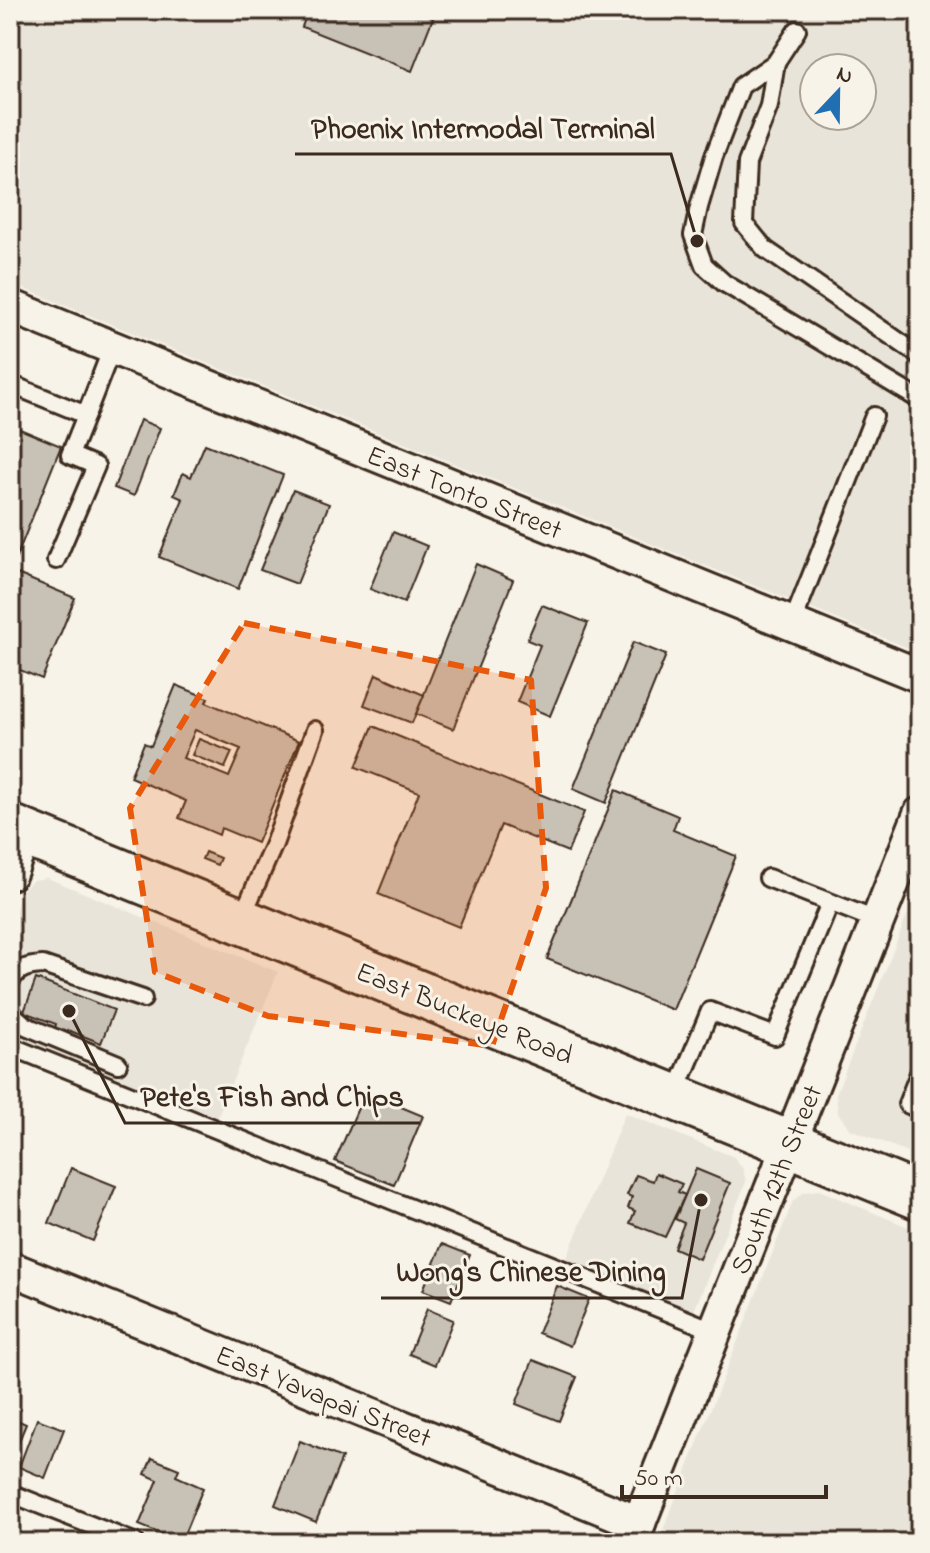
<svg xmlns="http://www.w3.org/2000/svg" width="930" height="1553" font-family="'Indie Flower',sans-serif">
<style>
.built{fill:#e9e4d9;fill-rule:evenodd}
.building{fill:#c8c1b6;stroke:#3b2a1e;stroke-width:2;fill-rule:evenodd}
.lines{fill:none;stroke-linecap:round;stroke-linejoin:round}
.lane-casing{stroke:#3b2a1e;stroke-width:22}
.street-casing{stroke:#3b2a1e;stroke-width:38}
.secondary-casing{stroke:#3b2a1e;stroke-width:50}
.lane{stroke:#f7f3e8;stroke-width:16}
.street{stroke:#f7f3e8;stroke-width:32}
.secondary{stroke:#f7f3e8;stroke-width:44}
.marked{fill:#e8590c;fill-opacity:0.2;stroke:#e8590c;stroke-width:6;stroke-dasharray:16 10;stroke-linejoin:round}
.labels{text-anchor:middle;stroke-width:6;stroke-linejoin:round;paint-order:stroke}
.street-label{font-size:28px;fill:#3b2a1e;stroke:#f7f3e8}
.leader{fill:none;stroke:#3b2a1e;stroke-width:3}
.callout-dot{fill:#3b2a1e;stroke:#f7f3e8;stroke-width:3}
.callout-label{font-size:30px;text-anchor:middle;font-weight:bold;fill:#3b2a1e;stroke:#f7f3e8;stroke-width:6;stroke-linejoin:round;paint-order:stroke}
</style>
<rect width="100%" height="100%" fill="#f7f3e8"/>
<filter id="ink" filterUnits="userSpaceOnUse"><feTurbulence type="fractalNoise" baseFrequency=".0125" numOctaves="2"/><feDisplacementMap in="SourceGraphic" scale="16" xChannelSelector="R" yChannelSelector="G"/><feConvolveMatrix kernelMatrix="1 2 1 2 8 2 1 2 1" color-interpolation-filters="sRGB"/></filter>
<g filter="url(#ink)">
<g class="built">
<path d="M 10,10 L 920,10 L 920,653 L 10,283 ZM 814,68 L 862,68 L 862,116 L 814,116 Z"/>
<polygon points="47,878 278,972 217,1118 10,1034 10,924 23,890 33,880"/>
<polygon points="920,883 920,1157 850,1129 838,1113 836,1094"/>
<polygon points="625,1113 734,1157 743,1169 746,1182 694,1311 566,1260"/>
<polygon points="819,1190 920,1232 920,1543 658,1543 793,1201 804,1192"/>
</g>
<g class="building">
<polygon points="308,10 436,10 412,71 302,27"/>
<polygon points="140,420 160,428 134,496 114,488"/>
<polygon points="10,425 61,446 14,563 10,561"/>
<polygon points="205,444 283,475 238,589 159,557 183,499 174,495 183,473 191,477"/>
<polygon points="293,490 329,504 297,584 260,570"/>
<polygon points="393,532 427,546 404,603 370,589"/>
<polygon points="476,564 513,580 453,729 416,714"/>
<polygon points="10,571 75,598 42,679 10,666"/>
<polygon points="542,605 588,623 550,716 517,702 540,645 527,640"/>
<polygon points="633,642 666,655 606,803 573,789"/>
<polygon points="376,674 424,695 412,723 364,705"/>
<path d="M 176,685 L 208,698 L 206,702 L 299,741 L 257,843 L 221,828 L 219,835 L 179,818 L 186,801 L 130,777 L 144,743 L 151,746 ZM 195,730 L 241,749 L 229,777 L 183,758 Z"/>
<polygon points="373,726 584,812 568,852 501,825 459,927 378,894 419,792 356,767"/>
<polygon points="199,739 232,752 225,768 192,755"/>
<polygon points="616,790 678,816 673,830 736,856 673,1010 547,959"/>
<polygon points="205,852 220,858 217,865 202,859"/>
<polygon points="36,979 114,1010 101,1043 68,1030 65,1036 54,1031 56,1024 24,1012"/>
<polygon points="365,1092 423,1116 394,1185 335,1161"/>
<polygon points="71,1168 116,1186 93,1241 49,1223"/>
<polygon points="696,1169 730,1183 699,1259 674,1248 684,1223 675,1219"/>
<polygon points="656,1173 682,1184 678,1192 685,1195 665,1237 630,1223 635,1211 628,1208 632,1197 627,1195 636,1175 653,1181"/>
<polygon points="442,1244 470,1255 451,1301 423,1290"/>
<polygon points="557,1286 589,1299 570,1346 538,1333"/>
<polygon points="427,1309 453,1320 435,1365 409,1354"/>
<polygon points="533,1360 577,1377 559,1421 516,1404"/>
<polygon points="10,1417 26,1424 10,1463"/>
<polygon points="37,1419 64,1429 45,1478 19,1467"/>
<polygon points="300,1441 342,1458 316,1522 275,1505"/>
<polygon points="152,1458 179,1469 176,1476 203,1488 181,1542 139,1525 158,1480 145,1474"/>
</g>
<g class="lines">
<g class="lane-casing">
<g id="lane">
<polyline points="797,30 776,62 741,86 714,156 699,207 693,235 704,265 724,283 920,400"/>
<polyline points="776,62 769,106 747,163 744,223 765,249 920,356"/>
<polyline points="10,384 86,415 112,348"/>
<polyline points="56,560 96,466 70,455 86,415"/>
<polyline points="792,624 874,416"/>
<polyline points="768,878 878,921"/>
<polyline points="241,919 274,844 315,730"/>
<path d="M 10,982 C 18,968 27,966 43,965 L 143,999"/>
<polyline points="10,1012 26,1026 118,1064"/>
<polyline points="10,1046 715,1331"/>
<polyline points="920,1071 907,1104 920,1110"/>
<polyline points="675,1095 710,1011 775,1036 830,903"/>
<polyline points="10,1493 136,1543"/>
</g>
</g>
<g class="street-casing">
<g id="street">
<polyline points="10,306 920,676"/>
<polyline points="10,873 25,833"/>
<polyline points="10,1268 639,1523"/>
<polyline points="631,1543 920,814"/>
</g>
</g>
<g class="secondary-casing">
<polyline id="secondary" points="10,827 920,1197"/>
</g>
<use href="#lane" class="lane"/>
<use href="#street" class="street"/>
<use href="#secondary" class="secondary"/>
</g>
</g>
<path class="marked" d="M 244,623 L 531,680 L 546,888 L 492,1046 L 268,1016 L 155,972 L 130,808 Z"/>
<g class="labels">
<g class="street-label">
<text transform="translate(465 491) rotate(22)" y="10">East Tonto Street</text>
<text transform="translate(465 1012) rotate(22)" y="10">East Buckeye Road</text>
<text transform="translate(775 1179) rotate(-68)" y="10">South 12th Street</text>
<text transform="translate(324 1395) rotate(22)" y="10">East Yavapai Street</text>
</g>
</g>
<path class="leader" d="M697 241L671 154H295M69 1011L125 1123H420M701 1200L682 1298H381"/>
<g class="callout-dot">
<circle cx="697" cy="241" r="8"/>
<circle cx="69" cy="1011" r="8"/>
<circle cx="701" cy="1200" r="8"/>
</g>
<g class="callout-label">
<text x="483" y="138">Phoenix Intermodal Terminal</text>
<text x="272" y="1106">Pete's Fish and Chips</text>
<text x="531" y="1281">Wong's Chinese Dining</text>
</g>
<rect width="930" height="1553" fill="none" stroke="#f7f3e8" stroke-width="40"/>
<rect x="20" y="20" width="890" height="1513" fill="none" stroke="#3b2a1e" stroke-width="3" filter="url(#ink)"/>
<g transform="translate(838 92) rotate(22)"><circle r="38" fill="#f7f3e8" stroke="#aca397" stroke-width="2"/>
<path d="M0-6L14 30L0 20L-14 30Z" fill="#1f6fb2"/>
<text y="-12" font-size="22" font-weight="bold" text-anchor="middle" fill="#3b2a1e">N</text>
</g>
<path d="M622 1485v12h204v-12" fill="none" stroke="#3b2a1e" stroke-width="4"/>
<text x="634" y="1485" font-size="24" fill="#3b2a1e" stroke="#f7f3e8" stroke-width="6" paint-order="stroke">50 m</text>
</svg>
